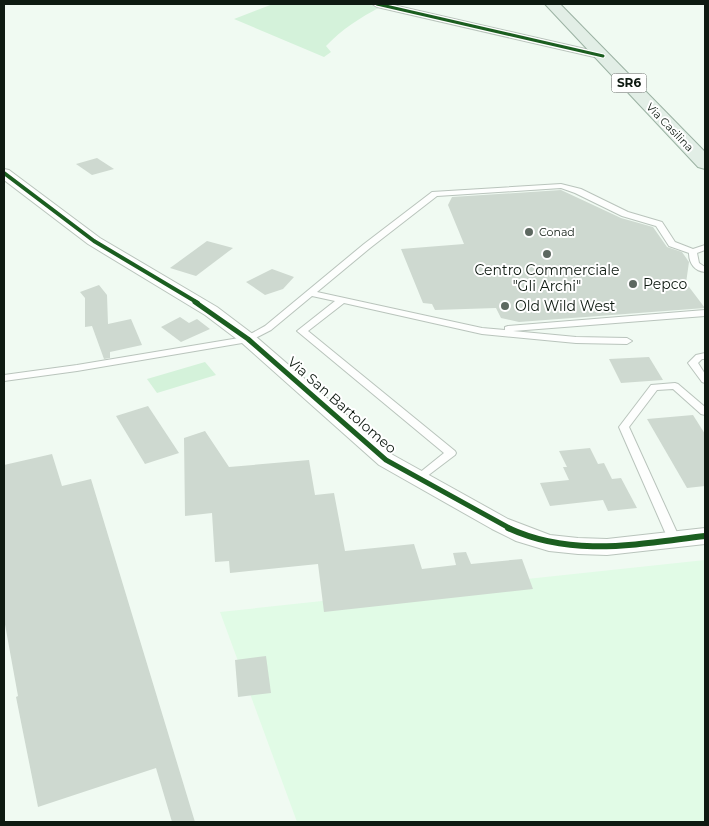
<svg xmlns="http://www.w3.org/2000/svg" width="709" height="826" font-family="Montserrat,sans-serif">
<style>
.built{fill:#e1fbe6}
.green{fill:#d4f2da}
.building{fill:#ced9d0}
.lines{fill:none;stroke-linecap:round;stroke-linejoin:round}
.service-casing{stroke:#b9c4bc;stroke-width:2}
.minor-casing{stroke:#b9c4bc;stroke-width:2}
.primary-casing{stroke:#9bb2a3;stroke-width:2}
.service{fill:#fdfefd;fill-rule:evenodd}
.minor{fill:#fdfefd;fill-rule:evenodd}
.primary{fill:#e2eee6;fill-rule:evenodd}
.cycleway-far3-casing{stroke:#fff;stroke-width:5}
.cycleway-far2-casing{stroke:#fff;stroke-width:6}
.cycleway-far1-casing{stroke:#fff;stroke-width:8}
.cycleway-casing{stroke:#fff;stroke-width:9}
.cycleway-far3{stroke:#1b5e20;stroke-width:3}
.cycleway-far2{stroke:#1b5e20;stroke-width:4}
.cycleway-far1{stroke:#1b5e20;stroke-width:5}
.cycleway{stroke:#1b5e20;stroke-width:6}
.poi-dot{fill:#5d6860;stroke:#fff;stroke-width:2}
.labels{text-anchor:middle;stroke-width:4;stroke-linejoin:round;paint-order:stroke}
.far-street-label{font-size:11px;fill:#0e1a11;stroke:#fff}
.far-poi-label{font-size:11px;fill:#0e1a11;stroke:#fff;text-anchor:start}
.shield{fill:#fff;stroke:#565f58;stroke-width:1}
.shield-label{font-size:12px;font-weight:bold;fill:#0e1a11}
.poi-label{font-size:14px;fill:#0e1a11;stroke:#fff;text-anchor:start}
.street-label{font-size:14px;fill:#0e1a11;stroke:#fff}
</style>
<rect width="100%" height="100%" fill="#f0faf2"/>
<polygon class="built" points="705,560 705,822 297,822 220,612"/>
<g class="green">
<path d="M 273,4 L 366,4 L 380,7 C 360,18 342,29 326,46 L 331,52 L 324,57 L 234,19 Z"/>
<polygon points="205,362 216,375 157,393 147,379"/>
</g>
<g class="building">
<polygon points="97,158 114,169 92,175 76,164"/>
<polygon points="561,190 621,218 653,227 667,247 682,252 689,262 686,283 705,308 519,322 501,318 496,308 435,310 432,304 423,303 401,249 464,244 448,205 452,197"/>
<polygon points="207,241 233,248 196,276 170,268"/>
<polygon points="272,269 294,277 283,289 265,295 246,282"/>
<polygon points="99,285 107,295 108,324 131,319 142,345 110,352 110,358 104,359 92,326 85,327 85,298 80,292"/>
<polygon points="180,317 189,323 197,319 210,329 181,342 161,327"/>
<polygon points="649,357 663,380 621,383 609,359"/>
<polygon points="148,406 179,453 145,464 116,416"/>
<polygon points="693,415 705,434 705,486 687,488 647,419"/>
<polygon points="205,431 229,467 309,460 315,495 334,493 345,551 414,544 422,569 456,565 453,553 466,552 471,564 522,559 533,589 324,612 318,564 230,573 229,561 215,562 212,513 185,516 184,438"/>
<polygon points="590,448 598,464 604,463 612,479 621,478 637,508 608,511 603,500 550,506 540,483 569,480 563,467 567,467 559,451"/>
<polygon points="52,454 62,486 91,479 195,822 172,822 156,768 38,807 16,697 18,696 4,619 4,465"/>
<polygon points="266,656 271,693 238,697 235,660"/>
</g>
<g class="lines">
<g class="service-casing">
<g id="service">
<path d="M 561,184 L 581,189 L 628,212 L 662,222 L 675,242 L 693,249 L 705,245 L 705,250 L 697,253 L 699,263 L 705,267 L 705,272 C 695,271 689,264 689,253 L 669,246 L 656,226 L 622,216 L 575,193 L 561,188 L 437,196 L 370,248 L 317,292 L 482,328 L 505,330 L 505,327 L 508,326 L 705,310 L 705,316 L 513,331 L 576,337 L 627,338 L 632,341 L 627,344 L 576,343 L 482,334 L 344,303 L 308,331 L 455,451 L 456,453 L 455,455 L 422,480 L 418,482 L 413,478 L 444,453 L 297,331 L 335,301 L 312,296 L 271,330 L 248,342 L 77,371 L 4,381 L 4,375 L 77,365 L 245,337 L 265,326 L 364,244 L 432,192 Z"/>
<polygon points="705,353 705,359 702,359 698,363 705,374 705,383 702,382 688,363 696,355"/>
<polygon points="675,383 678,384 705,407 705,415 701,414 673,389 657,390 629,427 680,539 678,542 670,542 668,539 619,427 651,385"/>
</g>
</g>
<g class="minor-casing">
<g id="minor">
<polygon points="372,4 389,4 603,53 609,56 603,59 377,7"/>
<polygon points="4,169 9,170 100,238 217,307 254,335 393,455 508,519 550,535 578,538 607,539 705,528 705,544 607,555 578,554 549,551 516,541 492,529 379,465 242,343 205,315 88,244 4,180"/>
</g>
</g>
<g class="primary-casing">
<polygon id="primary" points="545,4 560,4 705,152 705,169 698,167"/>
</g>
<use href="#service" class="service"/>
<use href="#minor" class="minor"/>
<use href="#primary" class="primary"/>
<g class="cycleway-far3-casing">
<polyline id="cycleway-far3" points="377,4 603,56"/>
</g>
<g class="cycleway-far2-casing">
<polyline id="cycleway-far2" points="4,173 94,241 198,303"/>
</g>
<g class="cycleway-far1-casing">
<polyline id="cycleway-far1" points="195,302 248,339 386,460 511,529"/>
</g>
<g class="cycleway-casing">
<path id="cycleway" d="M 508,528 C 573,558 637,544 705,536"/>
</g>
<use href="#cycleway-far3" class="cycleway-far3"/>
<use href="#cycleway-far2" class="cycleway-far2"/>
<use href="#cycleway-far1" class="cycleway-far1"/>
<use href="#cycleway" class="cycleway"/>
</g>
<g class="poi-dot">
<circle cx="529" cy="232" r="5"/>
<circle cx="547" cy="254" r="5"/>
<circle cx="633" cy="284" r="5"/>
<circle cx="505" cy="306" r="5"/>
</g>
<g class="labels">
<g class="far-street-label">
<text transform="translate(670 127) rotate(46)" y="4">Via Casilina</text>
</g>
<g class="far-poi-label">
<text x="539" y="236">Conad</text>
</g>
<rect class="shield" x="611.5" y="73.5" width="35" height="19" rx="4"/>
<g class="shield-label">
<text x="629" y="87">SR6</text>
</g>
<g class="poi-label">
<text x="547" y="275" text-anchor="middle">Centro Commerciale<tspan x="547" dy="16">"Gli Archi"</tspan></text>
<text x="643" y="289">Pepco</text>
<text x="515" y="311">Old Wild West</text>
</g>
<g class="street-label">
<text transform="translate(342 405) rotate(41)" y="5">Via San Bartolomeo</text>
</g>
</g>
<rect width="709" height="826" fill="none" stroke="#0e1a11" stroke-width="10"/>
</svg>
